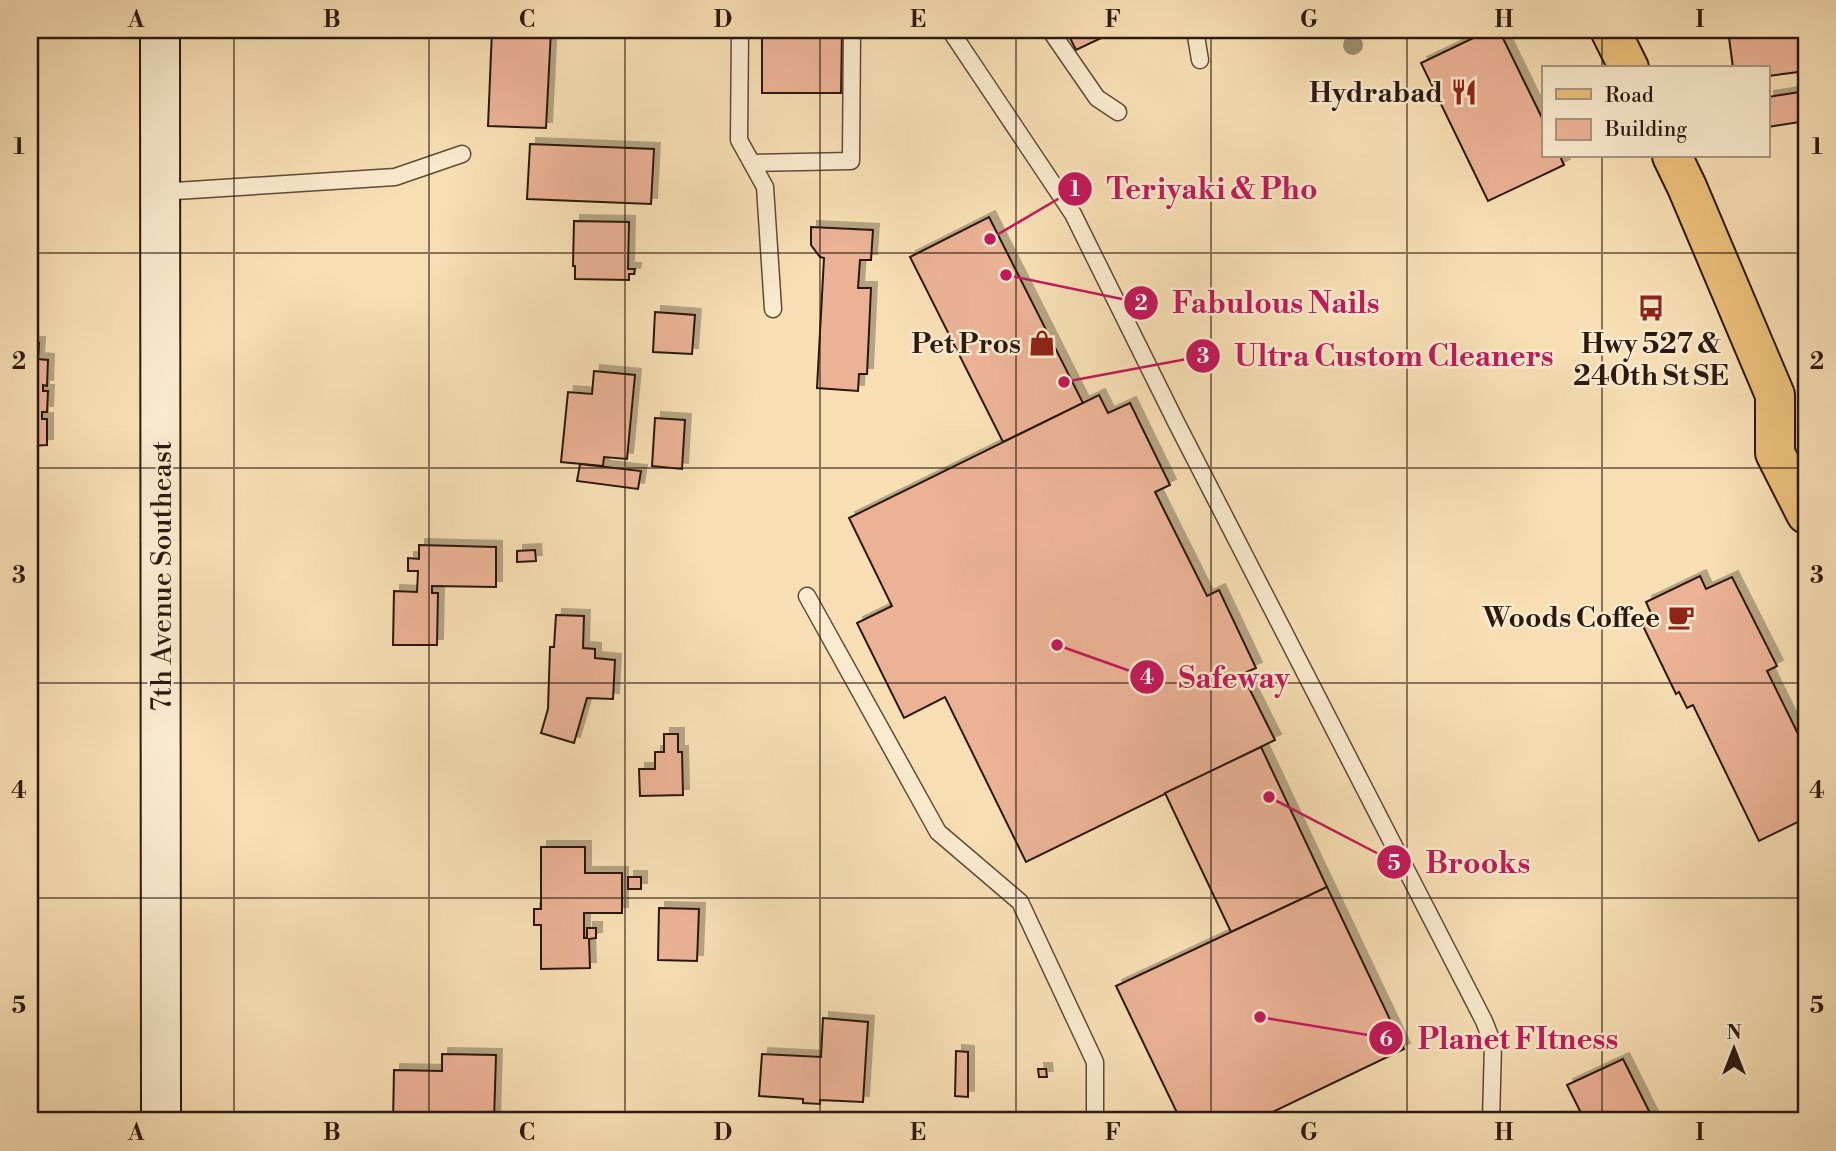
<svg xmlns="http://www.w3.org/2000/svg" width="1836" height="1151" font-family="'Libre Bodoni',serif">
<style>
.building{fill:#ebb295;stroke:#2c1910;stroke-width:2;filter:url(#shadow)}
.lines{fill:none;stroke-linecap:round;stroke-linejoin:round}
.lane-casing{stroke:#5f4a39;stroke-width:19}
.secondary-casing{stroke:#2c1910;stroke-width:42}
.primary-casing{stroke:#2c1910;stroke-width:42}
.lane{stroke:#faeace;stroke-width:16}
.secondary{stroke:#faeace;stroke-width:38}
.primary{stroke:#ecc07a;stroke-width:38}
.tree{fill:#9f8e6e}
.grid{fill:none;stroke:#2c1910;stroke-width:2;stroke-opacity:0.55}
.labels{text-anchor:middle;stroke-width:5;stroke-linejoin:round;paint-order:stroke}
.poi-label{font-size:28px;font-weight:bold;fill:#2c1910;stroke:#faeace;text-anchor:end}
.street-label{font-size:28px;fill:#2c1910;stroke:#faeace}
.leader{fill:none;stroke:#c2185b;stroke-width:2.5}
.callout-dot{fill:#c2185b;stroke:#faeace;stroke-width:2.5}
.mark-label{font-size:21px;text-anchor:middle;font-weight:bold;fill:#fff}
.callout-label{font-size:30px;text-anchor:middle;font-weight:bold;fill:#c2185b;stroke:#faeace;stroke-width:5;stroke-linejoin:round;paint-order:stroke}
.neatline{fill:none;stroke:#2c1910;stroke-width:2.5}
.grid-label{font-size:23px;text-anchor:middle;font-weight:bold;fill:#2c1910}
</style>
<defs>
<filter id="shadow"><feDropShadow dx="6" dy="-6" stdDeviation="0" flood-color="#0004"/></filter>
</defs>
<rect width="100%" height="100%" fill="#f7dfb3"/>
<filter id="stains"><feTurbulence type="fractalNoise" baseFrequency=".00286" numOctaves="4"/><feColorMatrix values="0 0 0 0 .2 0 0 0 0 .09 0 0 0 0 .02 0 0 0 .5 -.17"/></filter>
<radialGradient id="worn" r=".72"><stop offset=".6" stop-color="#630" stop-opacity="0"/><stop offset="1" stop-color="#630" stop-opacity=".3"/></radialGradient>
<g class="building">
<polygon points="492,30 551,30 546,128 488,126"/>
<polygon points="762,30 842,30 841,93 762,93"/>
<polygon points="1066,30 1118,30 1076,50"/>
<polygon points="1490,30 1499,30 1544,122 1544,156 1560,156 1564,165 1488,201 1421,63"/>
<polygon points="1728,30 1806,30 1806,71 1768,76 1768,68 1733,68"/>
<polygon points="1806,91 1806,121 1768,127 1768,97"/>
<polygon points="530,144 654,149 651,204 527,199"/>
<polygon points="989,217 1083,403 1003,442 910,257"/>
<polygon points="574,221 629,222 628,269 635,269 634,274 629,274 629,280 575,279 575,266 573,266"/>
<polygon points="811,227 873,230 871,260 860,260 858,288 871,288 867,374 859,374 858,391 817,388 824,258 820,257 811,245"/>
<polygon points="655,312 695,315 692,354 653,352"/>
<polygon points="30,343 39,343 38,359 48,360 47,386 43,385 43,391 48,391 47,412 42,412 42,419 47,419 47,445 30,446"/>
<polygon points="594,371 635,375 627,459 604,457 603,466 561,462 568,392 592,394"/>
<polygon points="1099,395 1108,413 1130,403 1170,485 1155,492 1207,596 1219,590 1256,668 1242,674 1275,740 1026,862 945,697 904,718 857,623 892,606 849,518"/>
<polygon points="655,418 685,420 682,469 652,466"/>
<polygon points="580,464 641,471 638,489 577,481"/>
<polygon points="419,545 496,547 496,587 432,586 432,593 438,593 437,645 393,645 394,591 417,592 418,571 408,571 408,558 419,559"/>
<polygon points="535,550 536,561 517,562 517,551"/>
<polygon points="1700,576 1706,589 1732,577 1777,666 1767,671 1806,750 1806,818 1759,841 1693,705 1687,708 1679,692 1676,694 1643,626 1654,620 1646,602"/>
<polygon points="556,615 584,616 583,648 595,649 595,658 615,660 613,699 587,698 574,743 541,733 548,709 550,647 554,647"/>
<polygon points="664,734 678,734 678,752 682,752 683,795 640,796 639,769 655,769 655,752 664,752"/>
<polygon points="1261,747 1327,887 1231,932 1165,793"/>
<polygon points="541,847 585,847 585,873 622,873 622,913 584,913 584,938 587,938 587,928 596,928 596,938 589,939 590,968 541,969 541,925 534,925 534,909 541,909"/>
<rect x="628" y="877" width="13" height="12"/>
<polygon points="1327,887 1404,1049 1254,1121 1181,1121 1116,986"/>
<polygon points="659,908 699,909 697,961 658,960"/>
<polygon points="823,1018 868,1022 863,1102 820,1100 820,1104 803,1103 803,1099 759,1096 762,1054 821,1057"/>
<polygon points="956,1051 968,1052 968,1097 955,1096"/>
<polygon points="442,1054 496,1055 494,1121 393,1121 394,1070 442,1071"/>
<polygon points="1623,1059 1654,1121 1585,1121 1567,1085"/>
<polygon points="1038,1069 1046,1069 1047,1077 1039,1077"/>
</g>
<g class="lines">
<g class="lane-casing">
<g id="lane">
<polyline points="740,30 739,140 765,187 773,309"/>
<polyline points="950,30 1073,214 1177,424 1484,1021 1493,1044 1491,1121"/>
<polyline points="1050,30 1097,98 1118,112"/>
<polyline points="1195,30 1200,60"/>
<polyline points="752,163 851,161 852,30"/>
<polyline points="160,192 395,177 462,154"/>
<polyline points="807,596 938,832 1020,902 1095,1062 1095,1121"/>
</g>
</g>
<g class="secondary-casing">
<polyline id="secondary" points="160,30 161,1121"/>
</g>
<g class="primary-casing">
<g id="primary">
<polyline points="1610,30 1629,68"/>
<polyline points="1672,156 1687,187 1775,395 1775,453 1806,514"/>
</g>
</g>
<use href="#lane" class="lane"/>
<use href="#secondary" class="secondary"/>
<use href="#primary" class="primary"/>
</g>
<circle class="tree" cx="1353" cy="45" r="10"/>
<path class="grid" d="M 234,30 L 234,1121M 429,30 L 429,1121M 625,30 L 625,1121M 820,30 L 820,1121M 1016,30 L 1016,1121M 1211,30 L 1211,1121M 1407,30 L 1407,1121M 1602,30 L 1602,68M 1602,156 L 1602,1121M 30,253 L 1806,253M 30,468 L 1806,468M 30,683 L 1806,683M 30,898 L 1806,898"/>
<defs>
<g id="restaurant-bare" transform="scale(2.1)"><path d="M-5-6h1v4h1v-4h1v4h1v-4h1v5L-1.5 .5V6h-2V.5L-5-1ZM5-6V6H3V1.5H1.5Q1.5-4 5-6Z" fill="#8f2418" stroke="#faeace" stroke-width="2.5" paint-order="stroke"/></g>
<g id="bus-bare" transform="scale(2.1)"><path d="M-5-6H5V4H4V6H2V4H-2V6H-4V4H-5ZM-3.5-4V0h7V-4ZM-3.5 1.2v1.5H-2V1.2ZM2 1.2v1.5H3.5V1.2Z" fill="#8f2418" stroke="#faeace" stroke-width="2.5" paint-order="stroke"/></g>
<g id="shop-bare" transform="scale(2.1)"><path d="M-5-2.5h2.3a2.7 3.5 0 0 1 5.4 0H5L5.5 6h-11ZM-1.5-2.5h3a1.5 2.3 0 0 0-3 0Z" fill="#8f2418" stroke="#faeace" stroke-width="2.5" paint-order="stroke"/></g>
<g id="cafe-bare" transform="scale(2.1)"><path d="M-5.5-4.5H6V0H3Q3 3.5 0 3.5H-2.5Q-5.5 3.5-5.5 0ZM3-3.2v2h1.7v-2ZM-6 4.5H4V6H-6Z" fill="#8f2418" stroke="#faeace" stroke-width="2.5" paint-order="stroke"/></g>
</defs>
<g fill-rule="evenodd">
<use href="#restaurant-bare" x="1464" y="92"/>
<use href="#bus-bare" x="1651" y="308"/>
<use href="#shop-bare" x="1042" y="343"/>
<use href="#cafe-bare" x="1681" y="617"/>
</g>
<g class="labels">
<g class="poi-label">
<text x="1443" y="102">Hydrabad</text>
<text x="1021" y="353">Pet Pros</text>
<text x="1651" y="353" text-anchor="middle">Hwy 527 &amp;<tspan x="1651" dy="32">240th St SE</tspan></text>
<text x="1660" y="627">Woods Coffee</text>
</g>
<g class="street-label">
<text transform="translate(161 576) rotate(-90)" y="10">7th Avenue Southeast</text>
</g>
</g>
<path class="leader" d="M990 239L1075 189M1006 275L1141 303M1064 382L1203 356M1057 645L1147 677M1269 797L1394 862M1260 1017L1386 1038"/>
<g class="callout-dot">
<circle cx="990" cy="239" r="7"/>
<circle cx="1006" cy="275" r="7"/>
<circle cx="1064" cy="382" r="7"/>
<circle cx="1057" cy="645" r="7"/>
<circle cx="1269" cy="797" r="7"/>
<circle cx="1260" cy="1017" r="7"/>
<circle cx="1075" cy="189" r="18"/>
<circle cx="1141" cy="303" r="18"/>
<circle cx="1203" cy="356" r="18"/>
<circle cx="1147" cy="677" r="18"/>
<circle cx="1394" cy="862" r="18"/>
<circle cx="1386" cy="1038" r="18"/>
</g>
<g class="mark-label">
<text x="1075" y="196">1</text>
<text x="1141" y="310">2</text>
<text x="1203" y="363">3</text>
<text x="1147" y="684">4</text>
<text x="1394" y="870">5</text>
<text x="1386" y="1046">6</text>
</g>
<g class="callout-label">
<text x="1212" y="199">Teriyaki &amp; Pho</text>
<text x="1276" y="313">Fabulous Nails</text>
<text x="1394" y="366">Ultra Custom Cleaners</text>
<text x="1234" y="688">Safeway</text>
<text x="1478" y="873">Brooks</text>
<text x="1518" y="1049">Planet FItness</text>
</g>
<rect width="1836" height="1151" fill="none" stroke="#f7dfb3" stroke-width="77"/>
<rect x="1542" y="66" width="228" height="91" fill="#faeace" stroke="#a89682" stroke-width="2"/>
<rect x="1556" y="89" width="35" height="10" fill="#ecc07a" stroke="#a89682" stroke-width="2"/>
<text x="1605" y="102" font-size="21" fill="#2c1910">Road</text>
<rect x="1556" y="119" width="35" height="21" fill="#ebb295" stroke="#a89682" stroke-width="2"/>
<text x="1605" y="136" font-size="21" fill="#2c1910">Building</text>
<g transform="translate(1734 1049)" stroke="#faeace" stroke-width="5" paint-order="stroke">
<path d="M0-5L12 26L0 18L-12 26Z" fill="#2c1910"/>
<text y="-10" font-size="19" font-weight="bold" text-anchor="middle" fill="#2c1910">N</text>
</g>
<rect x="38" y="38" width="1760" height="1074" class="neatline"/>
<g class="grid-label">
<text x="136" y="27">A</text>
<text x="332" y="27">B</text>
<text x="527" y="27">C</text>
<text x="723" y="27">D</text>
<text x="918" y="27">E</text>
<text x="1113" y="27">F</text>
<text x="1309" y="27">G</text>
<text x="1504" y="27">H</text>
<text x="1700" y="27">I</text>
<text x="19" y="154">1</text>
<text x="1817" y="154">1</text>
<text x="19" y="369">2</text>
<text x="1817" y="369">2</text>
<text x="19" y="583">3</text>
<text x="1817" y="583">3</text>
<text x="19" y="798">4</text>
<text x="1817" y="798">4</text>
<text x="19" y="1013">5</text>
<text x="1817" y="1013">5</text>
<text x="136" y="1140">A</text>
<text x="332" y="1140">B</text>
<text x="527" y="1140">C</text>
<text x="723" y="1140">D</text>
<text x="918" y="1140">E</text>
<text x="1113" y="1140">F</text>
<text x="1309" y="1140">G</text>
<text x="1504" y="1140">H</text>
<text x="1700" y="1140">I</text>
</g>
<rect width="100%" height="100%" filter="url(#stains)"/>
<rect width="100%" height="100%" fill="url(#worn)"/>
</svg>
